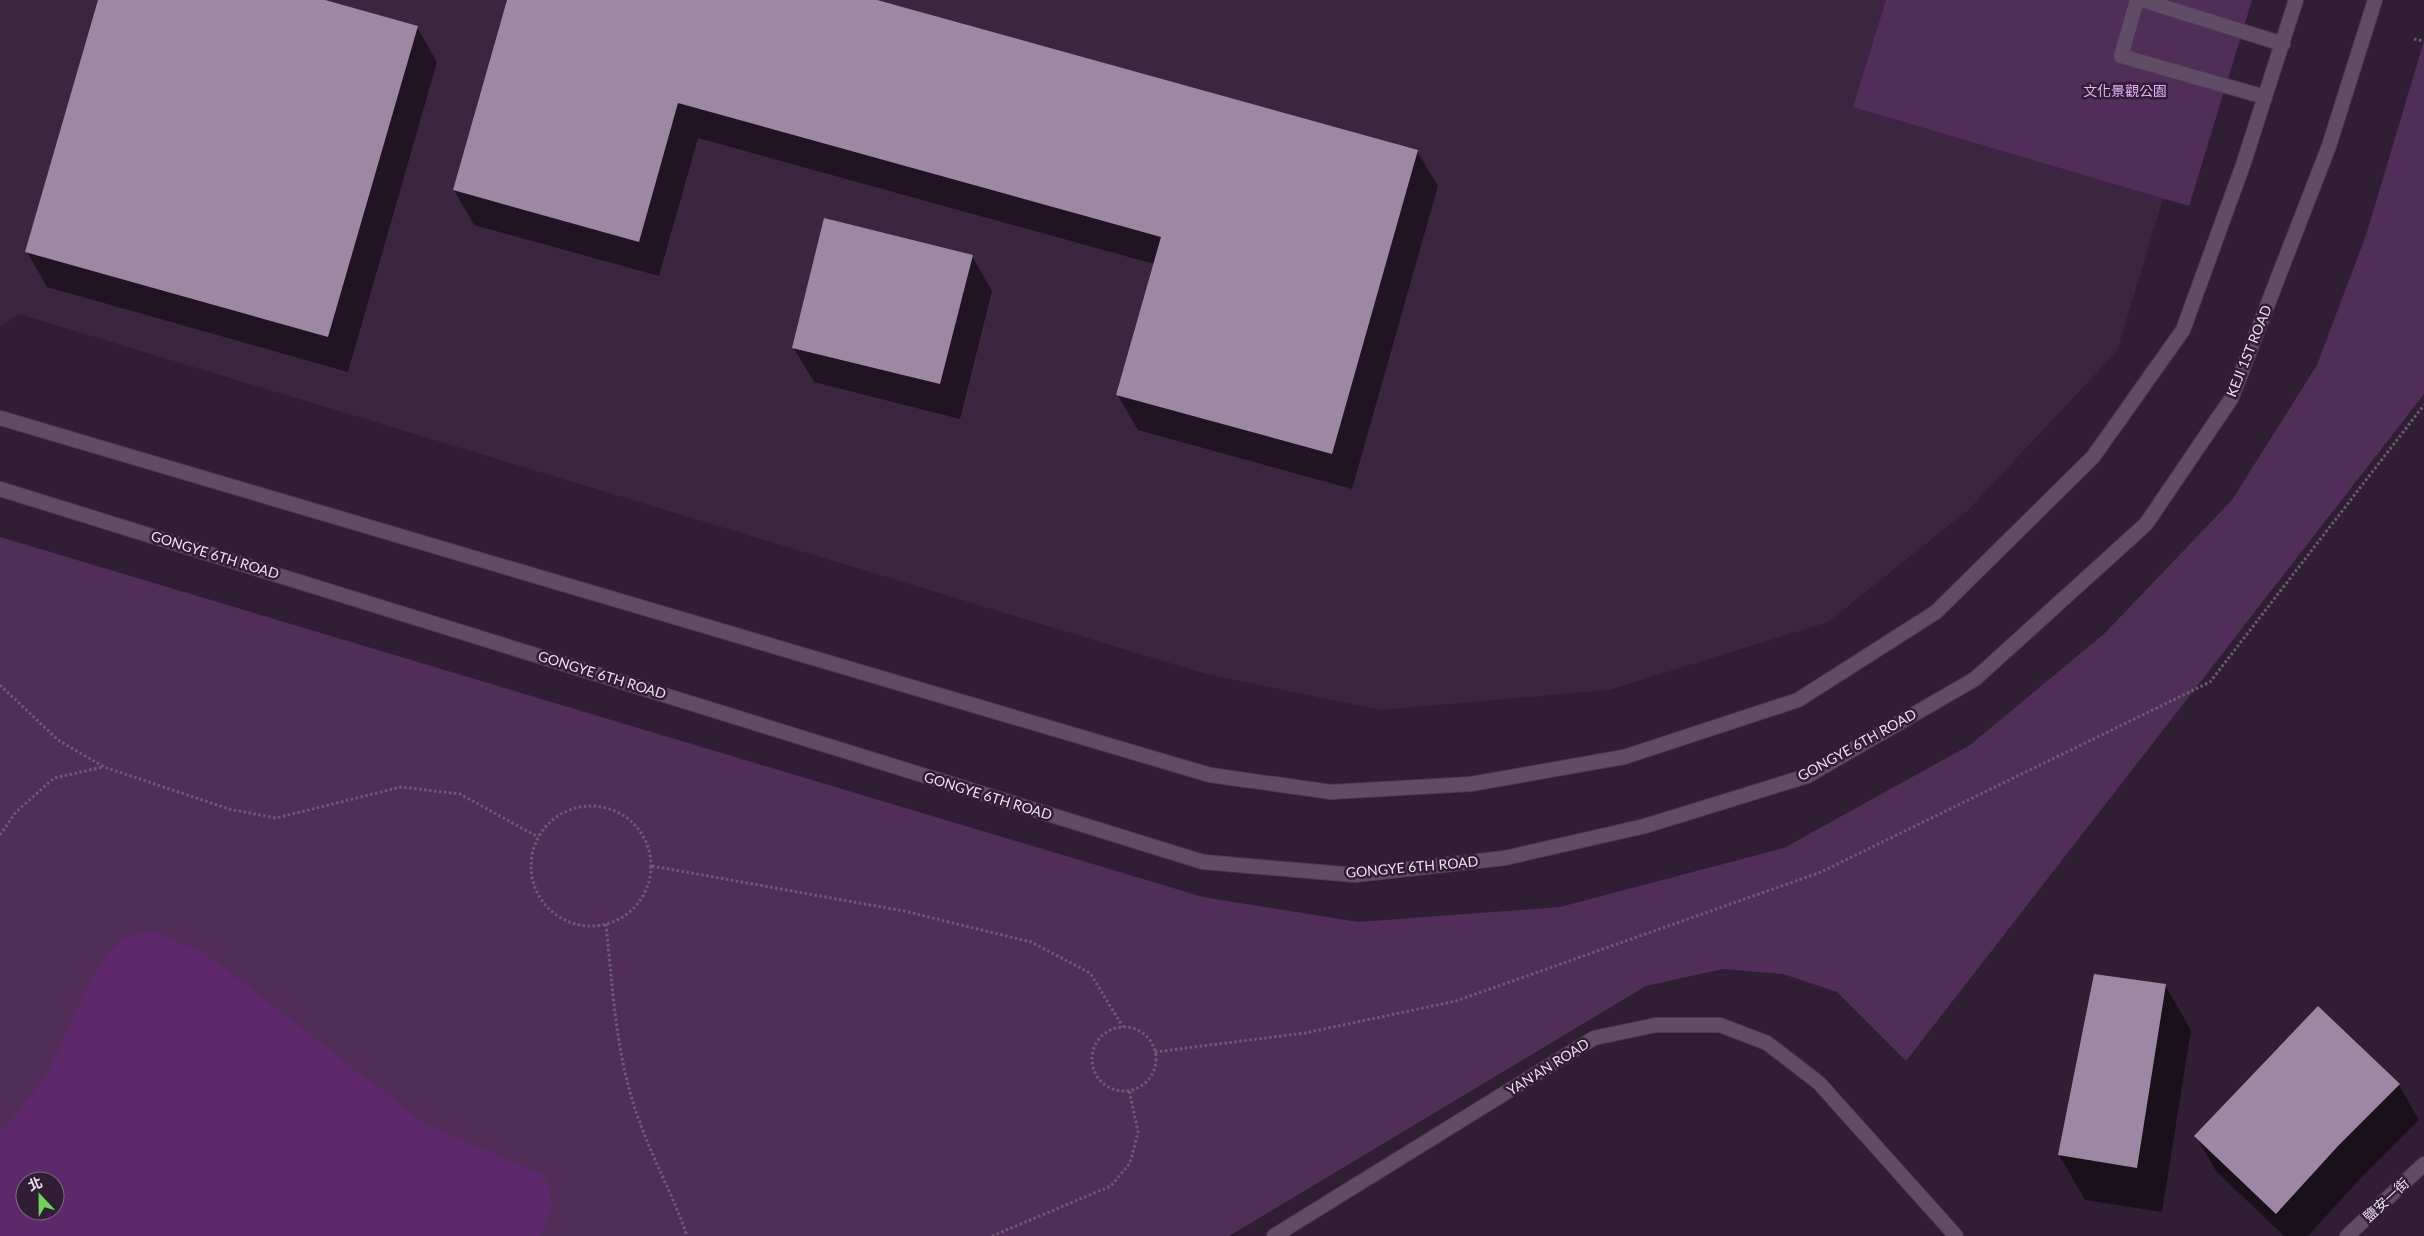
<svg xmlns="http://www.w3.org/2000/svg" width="2424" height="1236" font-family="Lato,'Noto Sans TC',sans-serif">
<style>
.built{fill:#3c2541}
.green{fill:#502e58;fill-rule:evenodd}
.water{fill:#5e296a;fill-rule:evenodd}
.shadow{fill:#0007}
.building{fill:#9e87a4}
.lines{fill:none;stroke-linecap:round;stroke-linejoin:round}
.service-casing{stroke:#4b3b4f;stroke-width:16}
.pedestrian-casing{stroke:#4b3b4f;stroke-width:16}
.minor-casing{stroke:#4b3b4f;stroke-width:16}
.path{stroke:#6c5c71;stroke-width:3;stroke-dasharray:2.5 2.5;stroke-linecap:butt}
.service{stroke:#614c66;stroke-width:14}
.pedestrian{stroke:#614c66;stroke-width:14}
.minor{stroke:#614c66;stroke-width:14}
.labels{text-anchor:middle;stroke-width:5;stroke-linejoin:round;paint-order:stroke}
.park-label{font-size:14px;fill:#ecb0fa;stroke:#301e35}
.street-label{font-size:14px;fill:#ece0ef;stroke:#301e35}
</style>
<rect width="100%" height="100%" fill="#301e35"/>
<polygon class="built" points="0,0 2223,0 2117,351 1968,510 1828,622 1609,690 1381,710 1206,674 19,314 0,326"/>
<g class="green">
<polygon points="1886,0 2252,0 2189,206 1853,107"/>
<path d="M 2424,41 L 2424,394 L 1906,1061 L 1837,992 L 1783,974 L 1723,969 L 1646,986 L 1229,1236 L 0,1236 L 0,537 L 1203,897 L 1358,922 L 1560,907 L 1784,848 L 1970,745 L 2105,633 L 2232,500 L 2317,365 L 2366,235 ZM 25,1181 L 55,1181 L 55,1211 L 25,1211 Z"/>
</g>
<path class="water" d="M 154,931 L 205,953 L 425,1124 L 544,1175 C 556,1204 552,1208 540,1236 L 0,1236 L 0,1133 L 47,1075 L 86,989 L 106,956 L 124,937 ZM 25,1181 L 55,1181 L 55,1211 L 25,1211 Z"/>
<g class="shadow">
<polygon points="100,0 321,0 417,27 437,62 348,372 47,287 27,252"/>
<polygon points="508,0 872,0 1417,151 1438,186 1352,489 1138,430 1117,394 1154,264 698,138 659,276 474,225 454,190"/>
<polygon points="972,256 992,291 960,419 814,382 793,347"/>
<polygon points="2095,976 2165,985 2191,1030 2162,1212 2085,1200 2059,1155"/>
<polygon points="2399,1085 2419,1120 2358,1181 2308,1236 2284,1236 2216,1171 2196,1136"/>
</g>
<g class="building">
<polygon points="98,0 325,0 418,26 328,337 25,252"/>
<polygon points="507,0 877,0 1418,150 1332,454 1116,395 1161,237 678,103 639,242 453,190"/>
<polygon points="824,218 973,255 940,384 792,348"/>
<polygon points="2094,974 2166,984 2137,1168 2058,1155"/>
<polygon points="2318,1006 2400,1084 2338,1146 2276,1214 2194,1136"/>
</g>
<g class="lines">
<g class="service-casing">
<polyline id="service" points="2347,1236 2424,1164"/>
</g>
<g class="pedestrian-casing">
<g id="pedestrian">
<polyline points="2137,0 2121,56 2265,97"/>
<polyline points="2142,0 2283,44"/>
</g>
</g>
<g class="minor-casing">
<g id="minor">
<polyline points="0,418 1210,775 1331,792 1471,784 1624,757 1798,700 1936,612 2093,457 2183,330 2243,165 2296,0"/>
<polyline points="0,489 1203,862 1355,875 1505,858 1645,826 1807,776 1975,679 2146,524 2231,399 2329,146 2375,0"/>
<polyline points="1274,1236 1594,1038 1656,1025 1720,1025 1767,1043 1819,1083 1956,1236"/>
</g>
</g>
<g class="path">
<polyline points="2414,39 2424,41"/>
<polyline points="0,685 58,740 104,767 229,809 276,818 401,787 460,794 538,837"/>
<circle cx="591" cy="866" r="60"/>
<polyline points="0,835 16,812 54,778 103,767"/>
<polyline points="652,866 904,911 1031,942 1090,973 1123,1027"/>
<path d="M 606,924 C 613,991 616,1060 640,1123 C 654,1162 674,1197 687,1236"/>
<circle cx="1124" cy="1059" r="32"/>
<polyline points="1155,1052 1305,1033 1456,1001 1821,872 2210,682 2424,405"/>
<polyline points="992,1236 1111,1186 1130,1163 1138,1132 1129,1090"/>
</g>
<use href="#service" class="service"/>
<use href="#pedestrian" class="pedestrian"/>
<use href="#minor" class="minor"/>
</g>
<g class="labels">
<g class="park-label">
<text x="2125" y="96">文化景觀公園</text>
</g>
<g class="street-label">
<text transform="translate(2249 351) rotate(-68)" y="5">KEJI 1ST ROAD</text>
<text transform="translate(215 555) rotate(17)" y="5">GONGYE 6TH ROAD</text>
<text transform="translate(602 675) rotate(17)" y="5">GONGYE 6TH ROAD</text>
<text transform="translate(1857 745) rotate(-29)" y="5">GONGYE 6TH ROAD</text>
<text transform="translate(988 796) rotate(17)" y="5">GONGYE 6TH ROAD</text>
<text transform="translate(1412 867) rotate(-5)" y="5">GONGYE 6TH ROAD</text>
<text transform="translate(1548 1067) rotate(-32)" y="5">YAN'AN ROAD</text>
<text transform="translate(2386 1200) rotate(-43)" y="5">鹽安一街</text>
</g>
</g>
<g transform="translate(40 1196) rotate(338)"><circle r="24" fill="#301e35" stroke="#7b6c7f"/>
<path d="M0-4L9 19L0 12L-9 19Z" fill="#73d25d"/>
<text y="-8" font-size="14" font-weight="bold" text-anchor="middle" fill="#ece0ef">北</text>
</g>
</svg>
